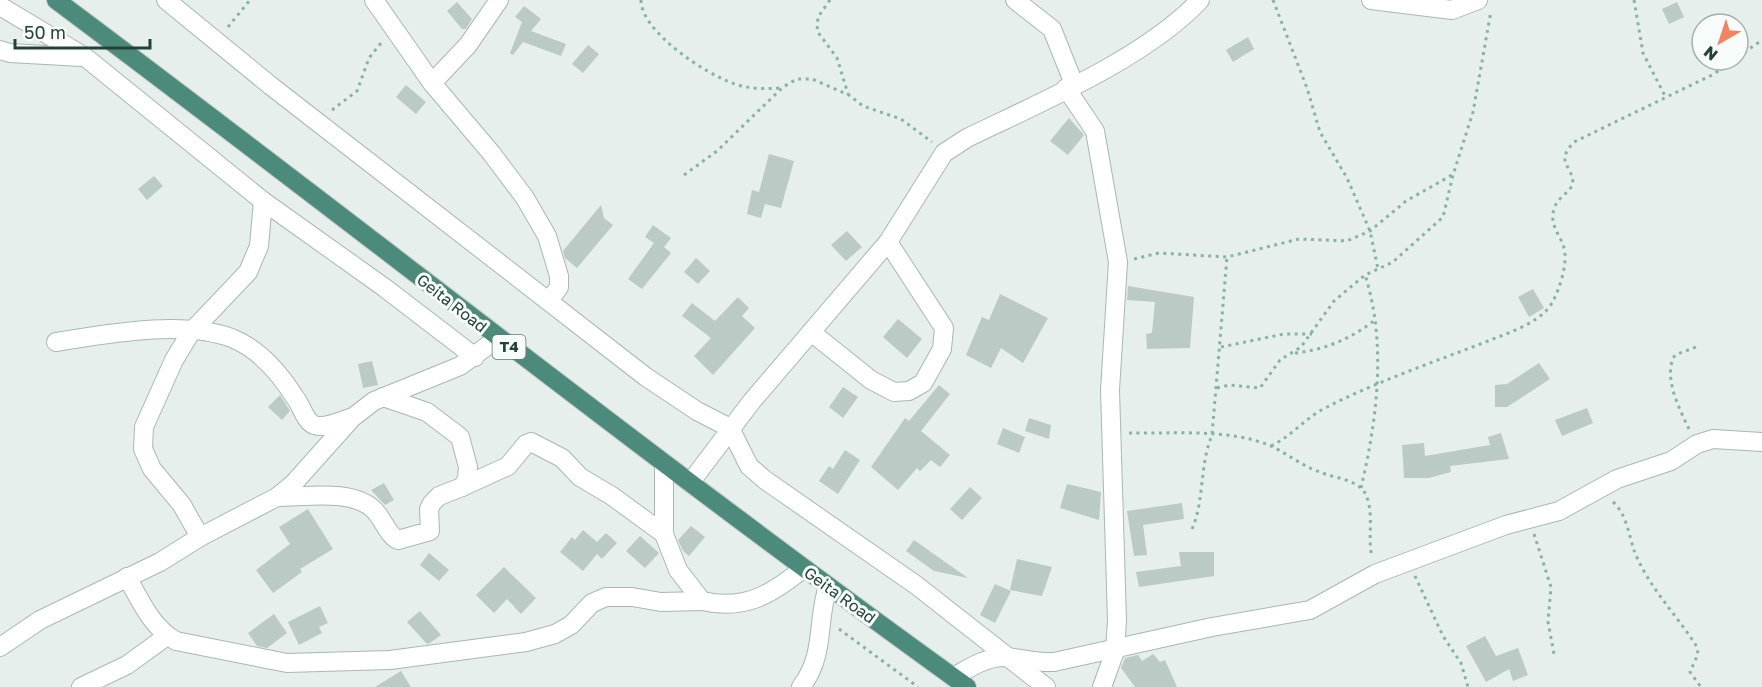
<svg xmlns="http://www.w3.org/2000/svg" width="1762" height="687" font-family="'Golos Text',sans-serif">
<style>
.building{fill:#bbcac4}
.lines{fill:none;stroke-linecap:round;stroke-linejoin:round}
.minor-casing{stroke:#a8b8b2;stroke-width:20}
.trunk-casing{stroke:#c2cac8;stroke-width:20}
.path{stroke:#86b3a5;stroke-width:3;stroke-dasharray:3 4.5;stroke-linecap:butt}
.minor{stroke:#fff;stroke-width:18}
.trunk{stroke:#4c8a7c;stroke-width:18}
.labels{text-anchor:middle;stroke-width:6;stroke-linejoin:round;paint-order:stroke}
.shield{fill:#f7fbf9;stroke:#637a73;stroke-width:1.5}
.shield-label{font-size:15px;font-weight:bold;fill:#24423a}
.street-label{font-size:16px;fill:#24423a;stroke:#f7fbf9}
</style>
<rect width="100%" height="100%" fill="#e6efeb"/>
<g class="building">
<polygon points="457,2 472,19 466,29 462,29 447,11"/>
<polygon points="1677,2 1684,17 1669,24 1662,9"/>
<polygon points="524,6 541,19 531,31 566,44 561,56 523,42 513,55 510,53 522,22 515,17"/>
<polygon points="1248,37 1254,49 1233,62 1226,50"/>
<polygon points="588,45 599,54 583,73 572,64"/>
<polygon points="406,85 426,102 416,114 396,97"/>
<polygon points="1069,118 1084,135 1068,155 1050,141"/>
<polygon points="769,154 794,161 781,208 765,204 761,218 747,214 752,190 759,192"/>
<polygon points="154,176 163,186 147,200 138,189"/>
<polygon points="601,205 604,218 613,225 577,268 565,258 563,251"/>
<polygon points="653,225 671,238 664,247 671,253 642,289 628,279 654,243 645,237"/>
<polygon points="847,231 862,247 846,261 831,245"/>
<polygon points="696,258 710,271 698,284 684,272"/>
<polygon points="1128,286 1194,297 1190,348 1147,349 1146,334 1152,333 1155,302 1127,300"/>
<polygon points="1533,289 1544,308 1529,317 1518,297"/>
<polygon points="1000,294 1048,318 1023,363 1001,348 991,368 966,355 982,317 989,320"/>
<polygon points="738,297 749,308 742,316 755,328 713,375 694,356 711,338 682,316 692,303 715,321"/>
<polygon points="898,319 922,339 907,358 883,337"/>
<polygon points="372,361 378,385 363,388 358,364"/>
<polygon points="1539,363 1550,379 1507,407 1495,407 1495,385 1507,384"/>
<polygon points="939,385 950,394 921,431 950,455 940,467 931,460 920,471 917,468 898,490 871,467 905,418 909,421"/>
<polygon points="843,387 858,397 843,418 829,407"/>
<polygon points="280,395 290,411 282,420 268,407"/>
<polygon points="1587,408 1593,423 1562,436 1555,420"/>
<polygon points="1029,418 1051,425 1049,439 1025,431"/>
<polygon points="1003,428 1025,437 1019,453 997,444"/>
<polygon points="1501,433 1509,459 1450,466 1451,472 1429,478 1404,478 1402,445 1424,443 1425,456 1490,445 1488,437"/>
<polygon points="845,450 860,460 838,494 819,481 829,466 833,469"/>
<polygon points="384,483 394,500 385,505 371,490"/>
<polygon points="1067,484 1101,492 1099,520 1060,508"/>
<polygon points="970,487 982,498 962,520 950,509"/>
<polygon points="1182,503 1184,519 1143,525 1147,555 1134,556 1127,511"/>
<polygon points="308,509 333,549 300,569 302,572 273,593 256,570 290,544 279,527"/>
<polygon points="691,526 705,537 689,556 683,551 678,540"/>
<polygon points="583,530 597,542 606,533 617,543 602,559 597,554 583,571 560,552 572,537 575,540"/>
<polygon points="640,536 659,553 645,568 626,551"/>
<polygon points="914,540 968,578 934,571 906,551"/>
<polygon points="1179,552 1214,552 1214,576 1139,587 1136,572 1181,566"/>
<polygon points="429,553 449,570 439,581 420,565"/>
<polygon points="1017,559 1052,567 1042,596 1010,590"/>
<polygon points="504,567 536,598 521,614 507,599 494,613 476,595"/>
<polygon points="995,584 1011,591 995,623 980,615"/>
<polygon points="320,606 328,623 319,627 322,633 299,645 288,622"/>
<polygon points="420,611 441,635 430,643 427,644 407,622"/>
<polygon points="274,614 287,633 267,648 257,646 248,633"/>
<polygon points="1485,636 1496,656 1518,648 1528,675 1513,681 1509,669 1486,682 1466,646"/>
<polygon points="1153,654 1160,662 1165,660 1177,687 1135,687 1121,668 1125,658 1138,655 1142,661"/>
<polygon points="401,671 411,687 375,687"/>
</g>
<g class="lines">
<g class="minor-casing">
<g id="minor">
<polyline points="166,0 271,86 646,377 697,411 730,428 749,466 765,480 916,585 1046,687"/>
<polyline points="374,0 432,83 492,154 525,198 547,236 559,276 559,287 549,301"/>
<polyline points="1015,0 1052,29 1074,84"/>
<polyline points="1371,0 1452,10 1478,0"/>
<polyline points="0,6 85,57 263,201 385,288 475,357"/>
<polyline points="0,50 10,53 82,57"/>
<polyline points="432,83 468,45 499,0"/>
<polyline points="1066,88 1095,131 1118,262 1110,390 1117,620 1115,651 1102,687"/>
<polyline points="811,332 871,380 894,392 909,391 923,383 942,349 944,328 888,242"/>
<path d="M 56,342 C 107,334 185,319 234,339 C 260,350 281,375 296,399 C 302,407 305,421 314,425 C 324,429 341,421 350,418"/>
<path d="M 664,464 L 664,534 L 678,570 L 702,601 C 745,611 772,594 804,568"/>
<path d="M 690,483 L 752,401 L 888,242 L 944,153 L 967,138 C 1039,103 1146,58 1200,0"/>
<polyline points="462,487 508,466 526,444 531,442 562,458 580,477 612,496 664,534"/>
<path d="M 277,497 C 305,497 349,489 372,508 C 383,517 387,535 398,540 L 430,531 L 429,509 L 432,503 L 439,496 L 462,487 L 467,479 L 468,467 L 460,437 L 427,412 L 383,397"/>
<polyline points="200,537 182,505 152,469 143,449 144,427 174,360 191,332 248,272 259,246 263,201"/>
<path d="M 127,577 C 140,600 152,628 176,641 L 287,663 L 390,660 L 526,642 L 555,634 L 571,625 L 592,603 L 606,597 L 632,597 L 661,602 L 702,601"/>
<polyline points="0,647 40,620 160,562 200,537 277,497 293,484 352,418 374,401 460,366 498,338"/>
<path d="M 953,677 C 968,669 984,658 1002,657 C 1018,657 1034,663 1054,662 L 1212,627 L 1310,610 L 1375,574 L 1506,525 L 1559,511 L 1617,479 L 1671,461 L 1697,444 L 1713,439 L 1762,442"/>
<polyline points="81,687 127,665 167,636"/>
<path d="M 801,687 C 826,654 816,623 828,586"/>
</g>
</g>
<g class="trunk-casing">
<path id="trunk" d="M 56,0 C 361,228 658,465 967,687"/>
</g>
<g class="path">
<path d="M 641,0 C 641,32 707,75 735,84 C 750,89 765,89 781,88"/>
<polyline points="830,0 818,17 817,31 837,58 848,94"/>
<polyline points="1273,0 1307,88 1320,132 1347,178 1370,231 1378,269"/>
<polyline points="1634,0 1643,53 1666,98"/>
<polyline points="228,27 250,0"/>
<polyline points="1738,57 1762,40"/>
<polyline points="332,110 357,91 369,58 381,43"/>
<polyline points="684,175 717,151 783,87 797,79 812,79 849,95 863,106 901,119 932,142"/>
<polyline points="1134,259 1159,253 1227,257 1299,239 1347,241 1370,231 1406,201 1452,175"/>
<polyline points="1221,347 1284,334 1312,334"/>
<path d="M 1295,353 C 1325,350 1352,338 1375,320"/>
<polyline points="1217,388 1229,385 1260,388 1280,360 1301,347 1334,301 1365,275 1393,262 1443,217 1453,175 1473,112 1491,11"/>
<path d="M 1689,429 C 1680,410 1662,376 1675,355 L 1696,347"/>
<path d="M 1129,433 C 1173,434 1229,428 1271,446 C 1288,454 1302,466 1320,472 C 1333,478 1357,479 1365,493 C 1375,513 1367,537 1372,557"/>
<path d="M 1271,446 C 1292,436 1306,417 1327,407 C 1378,381 1434,362 1488,341 C 1508,333 1543,322 1553,301 C 1560,288 1568,263 1564,248 C 1560,234 1549,225 1554,209 C 1557,198 1568,194 1573,184 C 1573,165 1554,163 1574,142 L 1714,74 L 1734,60"/>
<path d="M 1361,488 C 1377,420 1387,343 1365,275"/>
<path d="M 1613,502 C 1627,514 1629,537 1635,553 C 1650,589 1677,615 1697,647 L 1698,654 L 1690,672 L 1701,687"/>
<path d="M 1192,529 C 1205,499 1199,467 1212,435 L 1227,257"/>
<polyline points="1534,534 1551,587 1548,622 1554,654"/>
<polyline points="1415,576 1443,636 1461,663 1468,687"/>
<polyline points="839,629 918,687"/>
</g>
<use href="#minor" class="minor"/>
<use href="#trunk" class="trunk"/>
</g>
<g class="labels">
<rect class="shield" x="492.5" y="335" width="33" height="24" rx="4.5"/>
<g class="shield-label">
<text x="509" y="352">T4</text>
</g>
<g class="street-label">
<text transform="translate(452 303) rotate(38)" y="6">Geita Road</text>
<text transform="translate(840 595) rotate(36)" y="6">Geita Road</text>
</g>
</g>
<g transform="translate(1720 42) rotate(219)"><circle r="28" fill="#f7fbf9" stroke="#a3b1ad" stroke-width="1.5"/>
<path d="M0-4.5L10 22L0 15L-10 22Z" fill="#f4845f"/>
<text y="-9" font-size="16" font-weight="bold" text-anchor="middle" fill="#24423a">N</text>
</g>
<path d="M15 39v9h135v-9" fill="none" stroke="#24423a" stroke-width="3"/>
<text x="24" y="39" font-size="18" fill="#24423a" stroke="#f7fbf9" stroke-width="4.5" paint-order="stroke">50 m</text>
</svg>
